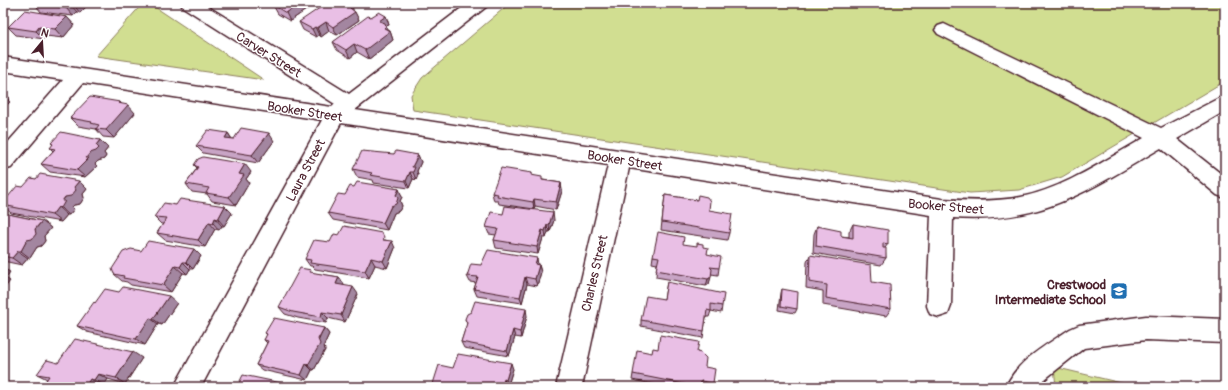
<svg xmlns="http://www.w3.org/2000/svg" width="1228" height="390" font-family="Pangolin,sans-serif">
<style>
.green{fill:#d1de91;stroke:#8e7e5e}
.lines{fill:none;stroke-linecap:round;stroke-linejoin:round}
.minor-casing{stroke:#4a1f2b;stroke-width:3}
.minor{fill:#fff;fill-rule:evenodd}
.wall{fill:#c8a4c5;stroke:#4a1f2b}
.shaded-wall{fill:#a386a0;stroke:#4a1f2b}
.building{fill:#e9bfe5;stroke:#4a1f2b}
.labels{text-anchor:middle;stroke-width:3;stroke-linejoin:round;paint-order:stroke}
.street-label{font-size:13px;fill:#4a1f2b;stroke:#fff}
.poi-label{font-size:13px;font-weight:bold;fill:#4a1f2b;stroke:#fff;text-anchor:end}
</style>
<rect width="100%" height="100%" fill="#fff"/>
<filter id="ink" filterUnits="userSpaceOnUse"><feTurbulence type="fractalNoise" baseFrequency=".025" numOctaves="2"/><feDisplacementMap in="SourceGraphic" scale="8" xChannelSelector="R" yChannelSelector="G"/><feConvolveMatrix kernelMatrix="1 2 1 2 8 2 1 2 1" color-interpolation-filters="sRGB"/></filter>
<g filter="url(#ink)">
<g class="green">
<polygon points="143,3 149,3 264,80 96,56"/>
<polygon points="510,3 1225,3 1225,81 1062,177 1019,190 970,193 413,110 411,95 422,78"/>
<polygon points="1054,367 1138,387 1056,387"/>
</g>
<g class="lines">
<g class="minor-casing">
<g id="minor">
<path d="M 180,3 L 202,3 L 349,94 L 468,3 L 489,3 L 486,7 L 355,110 L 942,199 C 968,201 995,202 1021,197 C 1065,188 1105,160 1144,138 L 938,34 L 935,30 L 938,26 L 944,24 L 1161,128 L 1225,95 L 1225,111 L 1177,139 L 1225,177 L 1225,198 L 1217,195 L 1161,148 C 1087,191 1042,224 953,218 L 951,306 L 948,314 L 939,317 L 930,314 L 927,306 L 931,215 L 629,168 L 582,387 L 556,387 L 608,165 L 341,123 L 201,387 L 174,387 L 322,120 L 83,83 L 11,168 L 3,170 L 3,148 L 63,80 L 3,71 L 3,57 L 332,107 L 335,104 L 183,7 Z"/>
<path d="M 1146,316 L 1225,319 L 1225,343 L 1146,340 L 1084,348 L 1035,387 L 1006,387 C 1017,360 1047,345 1070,329 L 1079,325 Z"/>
</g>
</g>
<use href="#minor" class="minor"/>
</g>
<g class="wall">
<polygon points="34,3 86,3 88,5 80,13 77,12 73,16 41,12"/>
<polygon points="316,3 290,21 278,14 273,5"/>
<polygon points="354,11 359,20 337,35 329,31 321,37 319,35 316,37 303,30 299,22"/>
<polygon points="386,16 389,25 386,26 388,30 390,31 393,40 369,59 357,52 350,58 337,50 333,42 371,17"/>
<polygon points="67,17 74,25 63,38 46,36 44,39 16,35 8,27"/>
<polygon points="121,104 135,113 114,138 103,137 96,129 78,126 70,118"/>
<polygon points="228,133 232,139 234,139 274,141 258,163 203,153 196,146"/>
<polygon points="100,140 108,148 104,153 106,156 104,159 98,161 95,164 97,166 85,177 50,172 41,164 53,151 50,148 53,145 51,143"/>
<polygon points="394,154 418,155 421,162 417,171 418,175 416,180 413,179 409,188 374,183 373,180 357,177 353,169"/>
<polygon points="194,165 251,172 246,179 249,183 236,205 212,201 207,194 192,192 186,184 197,168"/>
<polygon points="532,173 532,175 543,180 561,183 562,191 556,210 535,206 534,209 499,204 498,201 494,201 492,193"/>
<polygon points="36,179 87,189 83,194 84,198 80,204 74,205 72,207 74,209 69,215 67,215 61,222 11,213 3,206 3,203 23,187"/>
<polygon points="354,187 399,189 402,197 400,201 402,206 399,211 394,213 387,230 333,220 328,213 345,195"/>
<polygon points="665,195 697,200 709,210 729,233 727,240 661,230"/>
<polygon points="176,205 225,206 232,213 224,226 222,226 219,230 215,229 205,247 165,240 157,233 163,224 161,224 154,217"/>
<polygon points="3,213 42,221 51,228 44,236 45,241 41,246 37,247 30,258 28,258 22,265 3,261"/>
<polygon points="503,214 554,220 550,232 548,232 546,238 543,238 538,254 496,248 494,240 496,235 489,234 486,227"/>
<polygon points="853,224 888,244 885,248 886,258 881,265 813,253 814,234 817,226 841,236 849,237 849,232"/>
<polygon points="386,240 395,248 387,268 375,265 369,278 315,269 312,266 310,266 305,259 330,242"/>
<polygon points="703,247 707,254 719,268 718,275 711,274 709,284 706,286 656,277 657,264 652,263 653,256"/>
<polygon points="141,251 201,256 193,269 190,269 187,274 183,273 171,292 131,285 127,282 122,281 114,274"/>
<polygon points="810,255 872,282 891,309 886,316 823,305 823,291 806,288 807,262"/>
<polygon points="481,265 539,265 541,272 537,286 527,284 522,303 477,296 474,289 476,283 470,282 467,276"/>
<polygon points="313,273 339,277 344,284 343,285 358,294 345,322 328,318 326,323 298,318 285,314 279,307"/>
<polygon points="667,282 722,306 721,313 711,311 709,317 706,317 703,338 641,326 641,320 664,299"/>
<polygon points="782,289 797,309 795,313 779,310 781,293"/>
<polygon points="95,303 177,303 162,325 158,324 145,345 87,332 77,326"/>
<polygon points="527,316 521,338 515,337 509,356 464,348 461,342 467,324 465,319"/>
<polygon points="324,328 329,334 324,345 325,350 314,370 312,370 307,380 262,370 256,365 267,343 264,340 267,335 265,333"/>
<polygon points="697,352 713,383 712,387 700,386 700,387 669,387 632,380 633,374 652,353"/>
<polygon points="142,358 125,384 108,379 104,385 100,384 98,387 46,387 43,385 47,379 37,374 58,363"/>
<polygon points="453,368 513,369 508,385"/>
</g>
<g class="shaded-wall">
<polygon points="75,3 86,3 88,5 80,13 73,4"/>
<polygon points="300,3 316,3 290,21 286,13"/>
<polygon points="70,4 77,12 73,16 66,8"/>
<polygon points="352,6 354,12 355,12 359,20 337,35 333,27"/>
<polygon points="386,16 389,25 386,26 388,32 390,31 393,40 369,59 365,50 379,21"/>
<polygon points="67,17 74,25 63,38 55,29"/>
<polygon points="326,22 329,31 321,37 317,28"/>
<polygon points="39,27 46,36 44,39 36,31"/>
<polygon points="315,27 319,35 316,37 312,29"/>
<polygon points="354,44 357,52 350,58 346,50"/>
<polygon points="3,92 10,98 8,100 10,102 3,109"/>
<polygon points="120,102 125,108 128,105 135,113 114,138 106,130 118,103"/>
<polygon points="228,133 233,141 225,138"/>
<polygon points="269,133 274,141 258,163 252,155"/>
<polygon points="100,140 108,148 104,153 106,156 104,159 98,161 95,164 97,166 85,177 77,170"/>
<polygon points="418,155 421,162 417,171 418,175 416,180 413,172 412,167"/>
<polygon points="245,164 251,172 246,179 249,183 236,205 229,197 239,174"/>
<polygon points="410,172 413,179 409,188 406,181"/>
<polygon points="79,181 87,189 83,194 84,198 80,204 74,205 72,207 74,209 69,215 61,208 62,201"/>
<polygon points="561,183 562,191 556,210 556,202"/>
<polygon points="399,189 402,197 400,201 402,206 399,211 394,213 387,230 383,223"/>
<polygon points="534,199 535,206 534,209 533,202"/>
<polygon points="225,206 232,213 224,226 218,219"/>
<polygon points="58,207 67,215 61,222 52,215"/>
<polygon points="553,212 554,220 550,232 549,225"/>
<polygon points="215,218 222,226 219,230 213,223"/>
<polygon points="42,221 51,228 44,236 45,241 41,246 37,247 30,258 21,251 27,240"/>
<polygon points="209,222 215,229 205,247 198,240"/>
<polygon points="547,225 548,232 546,238 545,231"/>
<polygon points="542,230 543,238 538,254 537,247"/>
<polygon points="392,241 395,248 387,268 383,261"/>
<polygon points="194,249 201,256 193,269 186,262"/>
<polygon points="18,251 28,258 22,265 12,258"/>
<polygon points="371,258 375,265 369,278 365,271"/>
<polygon points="537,258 538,265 535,264"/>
<polygon points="183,262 190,269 187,274 180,267"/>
<polygon points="539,265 541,272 537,286 535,279"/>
<polygon points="175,266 183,273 171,292 163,285"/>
<polygon points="3,268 10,272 6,278 10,281 4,289 3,288"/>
<polygon points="339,277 344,284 340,291 336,284"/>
<polygon points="525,277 527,284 522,303 520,297"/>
<polygon points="711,277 709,284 706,286 708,279"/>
<polygon points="353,287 358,294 345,322 341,315"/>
<polygon points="169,296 177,303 162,325 153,319"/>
<polygon points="526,309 527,316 521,338 520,332"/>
<polygon points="322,312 328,318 326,323 321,317"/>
<polygon points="150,318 158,324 145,345 136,339"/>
<polygon points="324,328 329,334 324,345 325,350 314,370 308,365"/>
<polygon points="513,330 515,337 509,356 507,351"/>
<polygon points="133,352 142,358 125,384 116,378"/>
<polygon points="511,363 513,369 508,385 506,380"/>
<polygon points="306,364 312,370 307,380 301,375"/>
<polygon points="98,374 108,379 104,385 94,380"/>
<polygon points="90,379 100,384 98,387 85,387"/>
<polygon points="504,379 506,385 506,387 502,387"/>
</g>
<g class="building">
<polygon points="34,3 75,3 73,4 70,4 66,8"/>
<polygon points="277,3 300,3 286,13 273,5"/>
<polygon points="327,3 351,3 352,6 350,8 355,12 333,27 326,22 317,28 315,27 312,29 299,22"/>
<polygon points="25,10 67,17 55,29 39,27 36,31 8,27"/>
<polygon points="379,12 386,16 379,21 385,23 386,26 384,28 390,31 365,50 354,44 346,50 333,42 368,16 371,17"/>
<polygon points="90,97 120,102 118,103 128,105 106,130 96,129 99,125 91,123 92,122 70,118"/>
<polygon points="241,128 269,133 252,155 196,146 208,130 228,133 225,138 234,139"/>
<polygon points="61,132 100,140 96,145 99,148 96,151 90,153 86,158 89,158 77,170 41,164 55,149 50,148 53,144 51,143"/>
<polygon points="362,151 394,154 396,151 418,155 412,167 415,167 413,172 410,172 406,181 370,175 372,173 353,169"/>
<polygon points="203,157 245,164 239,174 244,175 229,197 206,193 209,188 186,184 198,167 194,165 198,159"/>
<polygon points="501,168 532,173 531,175 542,177 542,180 561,183 556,202 534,199 533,202 497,196 498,194 492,193"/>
<polygon points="40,174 79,181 74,187 76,190 71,196 65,197 62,201 65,201 61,208 58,207 52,215 3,205 3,203 17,186 23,187 31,178 36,179"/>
<polygon points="357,182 399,189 396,195 398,198 396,204 391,206 383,223 328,213 338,194 345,195 350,186 354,187"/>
<polygon points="665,195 697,200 698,195 707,197 710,201 709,210 732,214 729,233 662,222"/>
<polygon points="180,199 225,206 218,219 215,218 213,223 209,222 198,240 157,233 167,218 154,217 164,203 176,205"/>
<polygon points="505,206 553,212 549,225 547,225 545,231 542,230 537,247 494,240 498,229 486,227 491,212 503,214"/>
<polygon points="3,213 42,221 35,229 36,234 32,239 27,240 21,251 18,251 12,258 3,256"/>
<polygon points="853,224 888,230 888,244 883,243 883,248 886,248 886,258 816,246 817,226 841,231 841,236 853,238"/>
<polygon points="344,226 382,233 384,237 383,240 392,241 383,261 371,258 365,271 310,263 311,260 305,259 314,240 330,242 334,234 339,235"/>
<polygon points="658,232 684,237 683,244 697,246 697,243 703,244 703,247 708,248 707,254 721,257 719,268 710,267 712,269 711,277 708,279 656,270 659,257 653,256"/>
<polygon points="148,241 194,249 186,262 183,262 180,267 175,266 163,285 123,278 124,276 114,274 112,269 123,252 131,249 141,251"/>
<polygon points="488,250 537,258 535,264 539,265 535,279 525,277 520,297 474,289 478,277 467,276 471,264 481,265"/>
<polygon points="810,255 871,265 872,282 890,285 891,309 826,298 827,285 809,282"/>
<polygon points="300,268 311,270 310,272 339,277 336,284 353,287 341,315 322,312 321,317 293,312 279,307"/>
<polygon points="667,282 724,294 722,306 711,304 711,311 707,310 704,331 641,320 646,296 664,299"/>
<polygon points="123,287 169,296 153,319 150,318 136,339 77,326 94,302 95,303 105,289 119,292"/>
<polygon points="782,289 798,292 797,309 781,306"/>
<polygon points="475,301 526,309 520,332 513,330 507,351 461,342 467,323 465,319 467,314 471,312"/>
<polygon points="274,318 324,328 318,339 320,344 308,365 306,364 301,375 256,365 268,341 264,340 267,334 265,333"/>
<polygon points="660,335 699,342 697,352 701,353 706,358 705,367 715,369 713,383 701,381 700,387 699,387 633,374 637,350 652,353 653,348 658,349"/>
<polygon points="75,339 133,352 116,378 98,374 94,380 90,379 85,387 51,387 43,385 49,376 37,374 47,360 58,363"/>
<polygon points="458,354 511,363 506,380 504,379 502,387 432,387 439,365 453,368"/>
<polygon points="243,375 296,386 296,387 237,387"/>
</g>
</g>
<defs>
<g id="school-square" transform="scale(0.9)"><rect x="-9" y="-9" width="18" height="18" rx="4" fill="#1f6fb2" stroke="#fff"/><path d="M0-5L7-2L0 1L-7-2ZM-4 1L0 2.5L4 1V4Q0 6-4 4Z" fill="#fff"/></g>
</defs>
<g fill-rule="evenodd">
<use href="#school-square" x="1119" y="291"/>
</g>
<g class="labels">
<g class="street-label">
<text transform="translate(269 54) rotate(32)" y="5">Carver Street</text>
<text transform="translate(305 111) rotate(9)" y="5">Booker Street</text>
<text transform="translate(625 160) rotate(9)" y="5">Booker Street</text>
<text transform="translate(305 170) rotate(-62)" y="5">Laura Street</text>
<text transform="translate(946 206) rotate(5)" y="5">Booker Street</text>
<text transform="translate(594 273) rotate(-77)" y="5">Charles Street</text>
</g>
<g class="poi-label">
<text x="1106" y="289">Crestwood<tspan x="1106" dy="15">Intermediate School</tspan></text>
</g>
</g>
<rect width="1228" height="390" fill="none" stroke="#fff" stroke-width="16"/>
<rect x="8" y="8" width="1212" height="374" fill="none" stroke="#4a1f2b" stroke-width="1.5" filter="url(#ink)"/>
<g transform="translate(42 42) rotate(18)" stroke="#ffffff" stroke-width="3" paint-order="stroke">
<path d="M0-3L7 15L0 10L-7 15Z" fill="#4a1f2b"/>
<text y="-6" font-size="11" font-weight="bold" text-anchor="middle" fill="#4a1f2b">N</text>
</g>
</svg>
